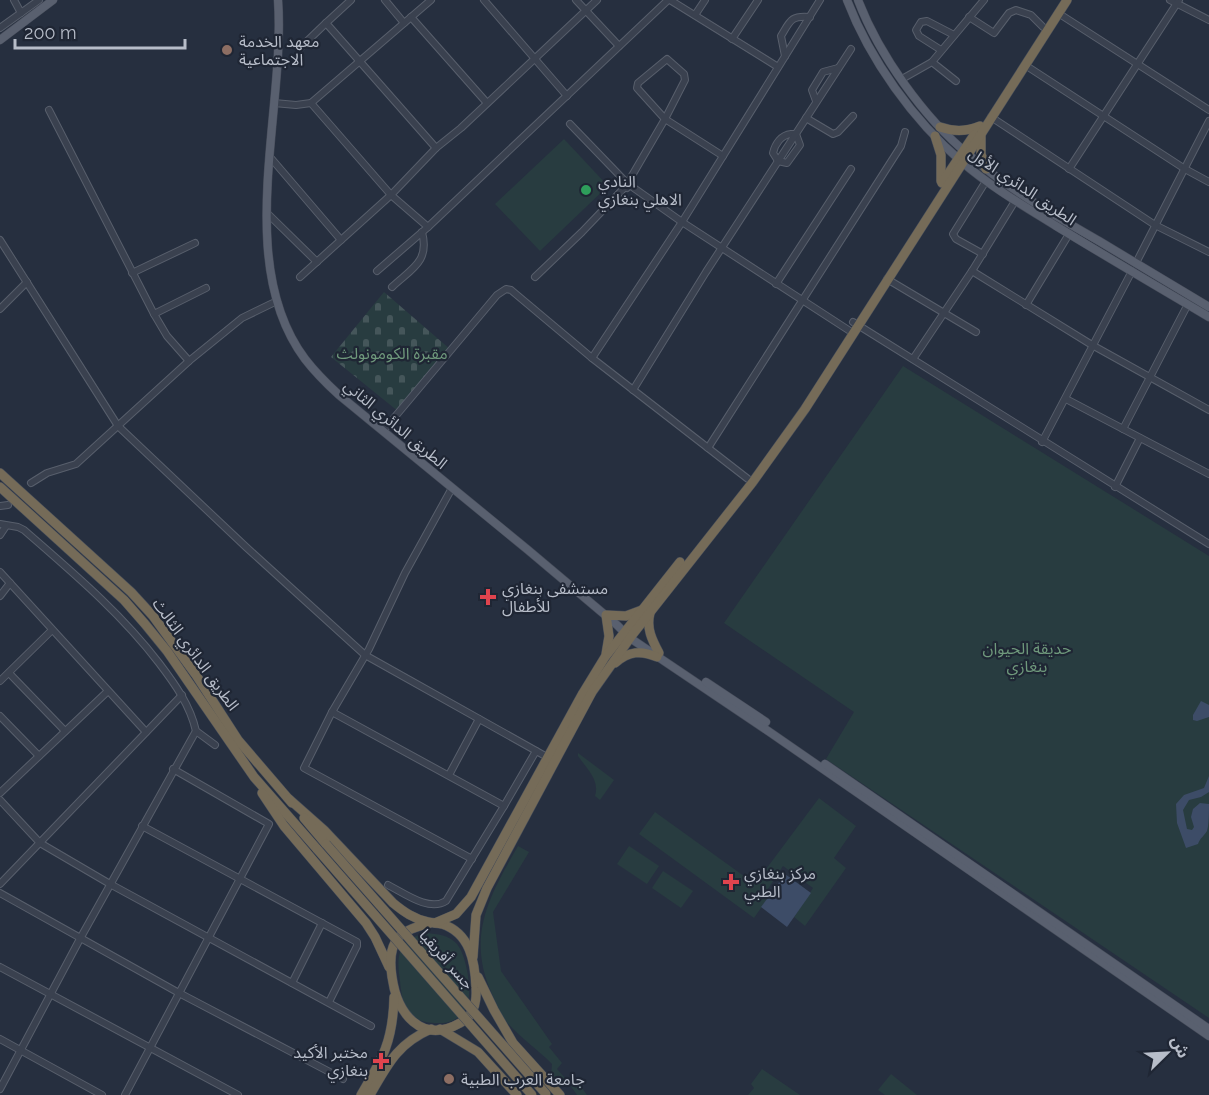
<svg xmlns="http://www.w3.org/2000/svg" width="1209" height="1095" font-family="Raleway,'Noto Sans Arabic',sans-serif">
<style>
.green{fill:#283c40}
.cemetery{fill:url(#cemetery-stones)}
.water{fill:#3d4c67}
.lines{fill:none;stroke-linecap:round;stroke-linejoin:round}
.minor-casing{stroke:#585f6c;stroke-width:8}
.major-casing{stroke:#444a58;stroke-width:9}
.highway-casing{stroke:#454c59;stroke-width:10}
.minor{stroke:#3a414f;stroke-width:6}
.major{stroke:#59606f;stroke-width:8}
.highway{stroke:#756b58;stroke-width:9}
.highway-bridge-casing{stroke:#454c59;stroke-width:10;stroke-linecap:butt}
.highway-bridge{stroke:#756b58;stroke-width:9}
.education-dot{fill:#8d6e63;stroke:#1f2634;stroke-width:2}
.leisure-dot{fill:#2e9e5b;stroke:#1f2634;stroke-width:2}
.health-dot{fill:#e0444e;stroke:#1f2634;stroke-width:2}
.labels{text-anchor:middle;stroke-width:4.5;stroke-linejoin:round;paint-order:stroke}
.poi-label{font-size:16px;fill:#b7bdc9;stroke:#1f2634;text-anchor:start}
.street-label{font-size:16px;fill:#b7bdc9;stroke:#1f2634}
.park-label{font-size:16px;fill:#6f997c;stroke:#1f2634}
</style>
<defs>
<pattern id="cemetery-stones" width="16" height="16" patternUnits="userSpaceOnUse" patternTransform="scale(1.5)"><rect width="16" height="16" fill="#283c40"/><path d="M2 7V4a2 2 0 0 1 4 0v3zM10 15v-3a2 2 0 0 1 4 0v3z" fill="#45565a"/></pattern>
</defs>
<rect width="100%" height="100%" fill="#262f3f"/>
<g class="green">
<polygon points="564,139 608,186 540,251 495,204"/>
<polygon points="903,366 1209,556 1209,1018 826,759 854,712 724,623"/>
<path d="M 578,753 L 614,780 L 600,800 L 595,796 C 600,780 587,769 578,756 Z"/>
<polygon points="819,798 856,826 834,858 846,868 805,926 794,917 813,888 783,866 766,892 770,895 754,918 639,834 655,812 755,884"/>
<path d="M 518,846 L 529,852 L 493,912 L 501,971 L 552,1044 L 549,1047 L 562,1063 L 557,1069 L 566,1079 L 574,1077 L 587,1095 L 577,1095 L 570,1085 L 559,1086 L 551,1076 L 552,1064 C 537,1049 518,1036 504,1019 C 499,1013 496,1002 492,994 C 466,937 489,896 518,846 Z"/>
<polygon points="629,846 659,866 647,884 617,864"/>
<polygon points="663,871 693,891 681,908 652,888"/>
<path d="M 427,933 C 437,934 449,935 457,944 C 467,956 474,997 465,1010 C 459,1019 449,1024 438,1023 C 429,1023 419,1022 412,1015 C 403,1006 401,993 400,981 C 396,955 398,939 427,933 Z"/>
<polygon points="762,1069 800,1095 748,1095 754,1088 751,1084"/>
<polygon points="891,1074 917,1095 885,1095 878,1090"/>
</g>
<polygon class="cemetery" points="384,292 451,350 399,412 331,357"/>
<g class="water">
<polygon points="1201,701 1209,705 1209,717 1197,721 1193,720 1193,715"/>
<path d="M 1209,776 L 1209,792 L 1201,797 L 1189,800 L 1183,810 L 1187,829 L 1192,830 L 1194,827 L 1191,817 L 1193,809 L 1200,803 L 1209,804 C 1209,812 1209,825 1207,831 C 1204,836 1200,838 1198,844 L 1186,848 L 1177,823 L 1176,804 L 1184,795 L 1204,788 Z"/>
<polygon points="785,874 811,893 787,927 761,907"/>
</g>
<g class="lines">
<g class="minor-casing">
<g id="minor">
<polyline points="14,0 21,13"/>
<polyline points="351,0 326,23 436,148"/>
<polyline points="385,0 404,23"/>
<polyline points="484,0 567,96"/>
<polyline points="576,0 619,46"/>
<polyline points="670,0 778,67"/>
<polyline points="1170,0 1209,20"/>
<polyline points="1058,13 1209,110"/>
<polyline points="695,15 705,0"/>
<polyline points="411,17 487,103"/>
<polyline points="969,17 994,33 1009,13 1016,10 1031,15 1043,27"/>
<polyline points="0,28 39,0"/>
<polyline points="732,39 758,0"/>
<polyline points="300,48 326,23"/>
<polyline points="941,50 919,36 916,30 921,22 927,21 954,35"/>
<path d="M 785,56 L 781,36 C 790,21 791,15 810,17"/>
<polyline points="932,62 956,81"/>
<polyline points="1025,65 1185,169 1209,182"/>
<polyline points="902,79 932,62 984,0"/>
<polyline points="816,101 812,90 823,72 838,68"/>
<polyline points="274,103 296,105 311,103 431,0"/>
<polyline points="311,103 391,195 428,227 377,271"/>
<polyline points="49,110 154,314 167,336 189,361"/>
<polyline points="991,117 1155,225 1209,252"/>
<polyline points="806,118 833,134 838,132 853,116"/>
<polyline points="570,124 624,180 623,186 627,188"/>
<path d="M 791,134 L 796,134 L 800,145 L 787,163 L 778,161 L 773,153 C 775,144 781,135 791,134 Z"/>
<polyline points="270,157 341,240"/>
<polyline points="1069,169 1179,0"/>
<polyline points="630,179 665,119 685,80 684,74 667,59 638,83 637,88 665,119 723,156"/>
<polyline points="631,186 682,222 853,333"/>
<polyline points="267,213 317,262"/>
<polyline points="428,227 668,0"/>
<polyline points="0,240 118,426 246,547 365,655 547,757"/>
<polyline points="983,254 956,239 953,234 986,181"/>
<polyline points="1136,263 1209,121"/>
<polyline points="972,271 1092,345 1209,410"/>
<polyline points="132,273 195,243"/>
<polyline points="300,277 391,195 436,148 461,128 597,0"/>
<polyline points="535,277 582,232 625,187"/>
<polyline points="887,279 976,332"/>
<polyline points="776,284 851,169"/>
<path d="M 392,287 C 411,269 430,262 422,232"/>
<polyline points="1026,305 1069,234"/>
<polyline points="0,309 27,282"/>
<polyline points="154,314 206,288"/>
<polyline points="853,322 1209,544"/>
<polyline points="592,358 682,222 820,0"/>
<polyline points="913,359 972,271 1015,201"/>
<polyline points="633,390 706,272 851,49"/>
<polyline points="1066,399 1209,474"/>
<polyline points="1123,429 1188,304"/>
<polyline points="383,431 497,295 506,289 511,290 592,358 748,479"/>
<polyline points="1042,442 1132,271"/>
<polyline points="708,448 901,146 905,132"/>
<polyline points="31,483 47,473 76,464 189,361 242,318 277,301"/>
<polyline points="1115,487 1140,438"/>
<polyline points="452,488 405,573 369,649 332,712 304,768 472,859"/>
<polyline points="0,506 8,505"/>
<path d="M 0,524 L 18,527 L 24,530 C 72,572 120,612 159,663 C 175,684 190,705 196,731 L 215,745"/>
<polyline points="0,535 6,526"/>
<polyline points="0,572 146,732"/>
<polyline points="0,596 10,583"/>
<polyline points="9,673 65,731"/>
<polyline points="0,681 52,630"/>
<polyline points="332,712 504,806"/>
<polyline points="0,716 39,756"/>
<polyline points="449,775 479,719"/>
<polyline points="0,793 108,691"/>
<polyline points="0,800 40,843 110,884 371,1026"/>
<polyline points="142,826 357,942 357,946 329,1002"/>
<polyline points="0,884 182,695"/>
<path d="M 388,885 C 404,893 429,912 446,901 L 504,806 L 536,751"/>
<polyline points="0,893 179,993 343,1079"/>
<polyline points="0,967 238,1095"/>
<polyline points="292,983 322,923"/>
<polyline points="0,1039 102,1095"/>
<polyline points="0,1089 81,937 196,731"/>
<polyline points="125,1095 269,824 173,769"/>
</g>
</g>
<g class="major-casing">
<g id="major">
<path d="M 278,0 C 286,110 233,263 305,359 C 315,372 327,384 339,395 L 528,550 L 617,625 L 630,638 L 771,733 L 1209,1036"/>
<path d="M 847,0 C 870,60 913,120 962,162 C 991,187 1024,206 1056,226 C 1107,257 1158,287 1209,317"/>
<path d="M 858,0 C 879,55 924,118 969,155 C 1008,189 1054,215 1099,241 C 1135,263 1172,285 1209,307"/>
<polyline points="0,40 53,0"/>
<polyline points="706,682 766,722"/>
<polyline points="825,764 1209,1029"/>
</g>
</g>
<g class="highway-casing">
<g id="highway">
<path d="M 940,127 C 954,132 966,132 980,126"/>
<polyline points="935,136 941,155 941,181"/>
<polyline points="981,136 981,154 986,169"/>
<polyline points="942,183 974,135"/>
<polyline points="0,473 131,592 153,616 196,675 238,740 292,803"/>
<polyline points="0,487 124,600 145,624 167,651 254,777 317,849"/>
<path d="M 650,613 C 646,628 652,640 659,653"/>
<polyline points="606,654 609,636 606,615 626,616 642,610"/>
<path d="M 615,663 C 629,651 641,650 657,657"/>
<polyline points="262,793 284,826 366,923 375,937 389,967"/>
<path d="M 289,799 L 324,830 L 393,903 C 404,912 414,919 428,922 C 433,923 437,923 442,924 C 470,933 475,961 476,988 C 477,1002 474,1016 460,1023 C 421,1045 397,1013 392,977 C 390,964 389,949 398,938 C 406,929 420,926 431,923"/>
<polyline points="304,818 326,844"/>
<polyline points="435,923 456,914 471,897 583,693 605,657 680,562"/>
<polyline points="473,957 476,915 487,888 592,692 633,634 752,483 805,409 1067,0"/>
<polyline points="478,977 494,1010 513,1043 560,1095"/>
<polyline points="440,1029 478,1052 517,1095"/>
<path d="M 361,1095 C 383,1058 393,1041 394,997"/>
<path d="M 370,1095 C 388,1064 397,1044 431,1029"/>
</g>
</g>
<use href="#minor" class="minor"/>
<use href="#major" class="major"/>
<use href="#highway" class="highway"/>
<g class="highway-bridge-casing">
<g id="highway-bridge">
<polyline points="326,844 546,1094"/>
<polyline points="317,849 532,1095"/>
</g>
</g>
<use href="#highway-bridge" class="highway-bridge"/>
</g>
<g class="education-dot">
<circle cx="227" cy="50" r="6"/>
<circle cx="449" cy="1079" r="6"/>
</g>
<circle class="leisure-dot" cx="586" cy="190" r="6"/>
<g class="health-dot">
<path d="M485 588h6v6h6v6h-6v6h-6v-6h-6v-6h6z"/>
<path d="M728 873h6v6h6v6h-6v6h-6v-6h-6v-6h6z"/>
<path d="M378 1052h6v6h6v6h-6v6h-6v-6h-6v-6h6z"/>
</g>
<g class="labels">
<g class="poi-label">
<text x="239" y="47">معهد الخدمة<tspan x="239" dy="18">الاجتماعية</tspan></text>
<text x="598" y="187">النادي<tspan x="598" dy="18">الاهلي بنغازي</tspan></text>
<text x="502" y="594">مستشفى بنغازي<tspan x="502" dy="18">للأطفال</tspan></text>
<text x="744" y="879">مركز بنغازي<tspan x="744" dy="18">الطبي</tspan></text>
<text x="368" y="1058" text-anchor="end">مختبر الأكيد<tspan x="368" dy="18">بنغازي</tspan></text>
<text x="461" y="1085">جامعة العرب الطبية</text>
</g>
<g class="street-label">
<text transform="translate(1023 186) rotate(34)" y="6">الطريق الدائري الأول</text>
<text transform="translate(396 424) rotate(40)" y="6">الطريق الدائري الثاني</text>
<text transform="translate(196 654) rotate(54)" y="6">الطريق الدائري الثالث</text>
<text transform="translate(447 959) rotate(49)" y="6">جسر أفريقيا</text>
</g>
<g class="park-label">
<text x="392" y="359">مقبرة الكومونولث</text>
<text x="1027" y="654">حديقة الحيوان<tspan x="1027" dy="18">بنغازي</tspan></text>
</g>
</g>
<g transform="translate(1167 1053) rotate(66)" stroke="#1f2634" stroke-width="4.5" paint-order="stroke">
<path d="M0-4.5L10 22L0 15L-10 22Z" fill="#b7bdc9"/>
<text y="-9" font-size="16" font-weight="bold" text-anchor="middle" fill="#b7bdc9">ش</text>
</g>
<path d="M15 39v9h170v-9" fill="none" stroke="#b7bdc9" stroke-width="3"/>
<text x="24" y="39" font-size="18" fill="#b7bdc9" stroke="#1f2634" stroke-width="4.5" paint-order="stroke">200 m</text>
</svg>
